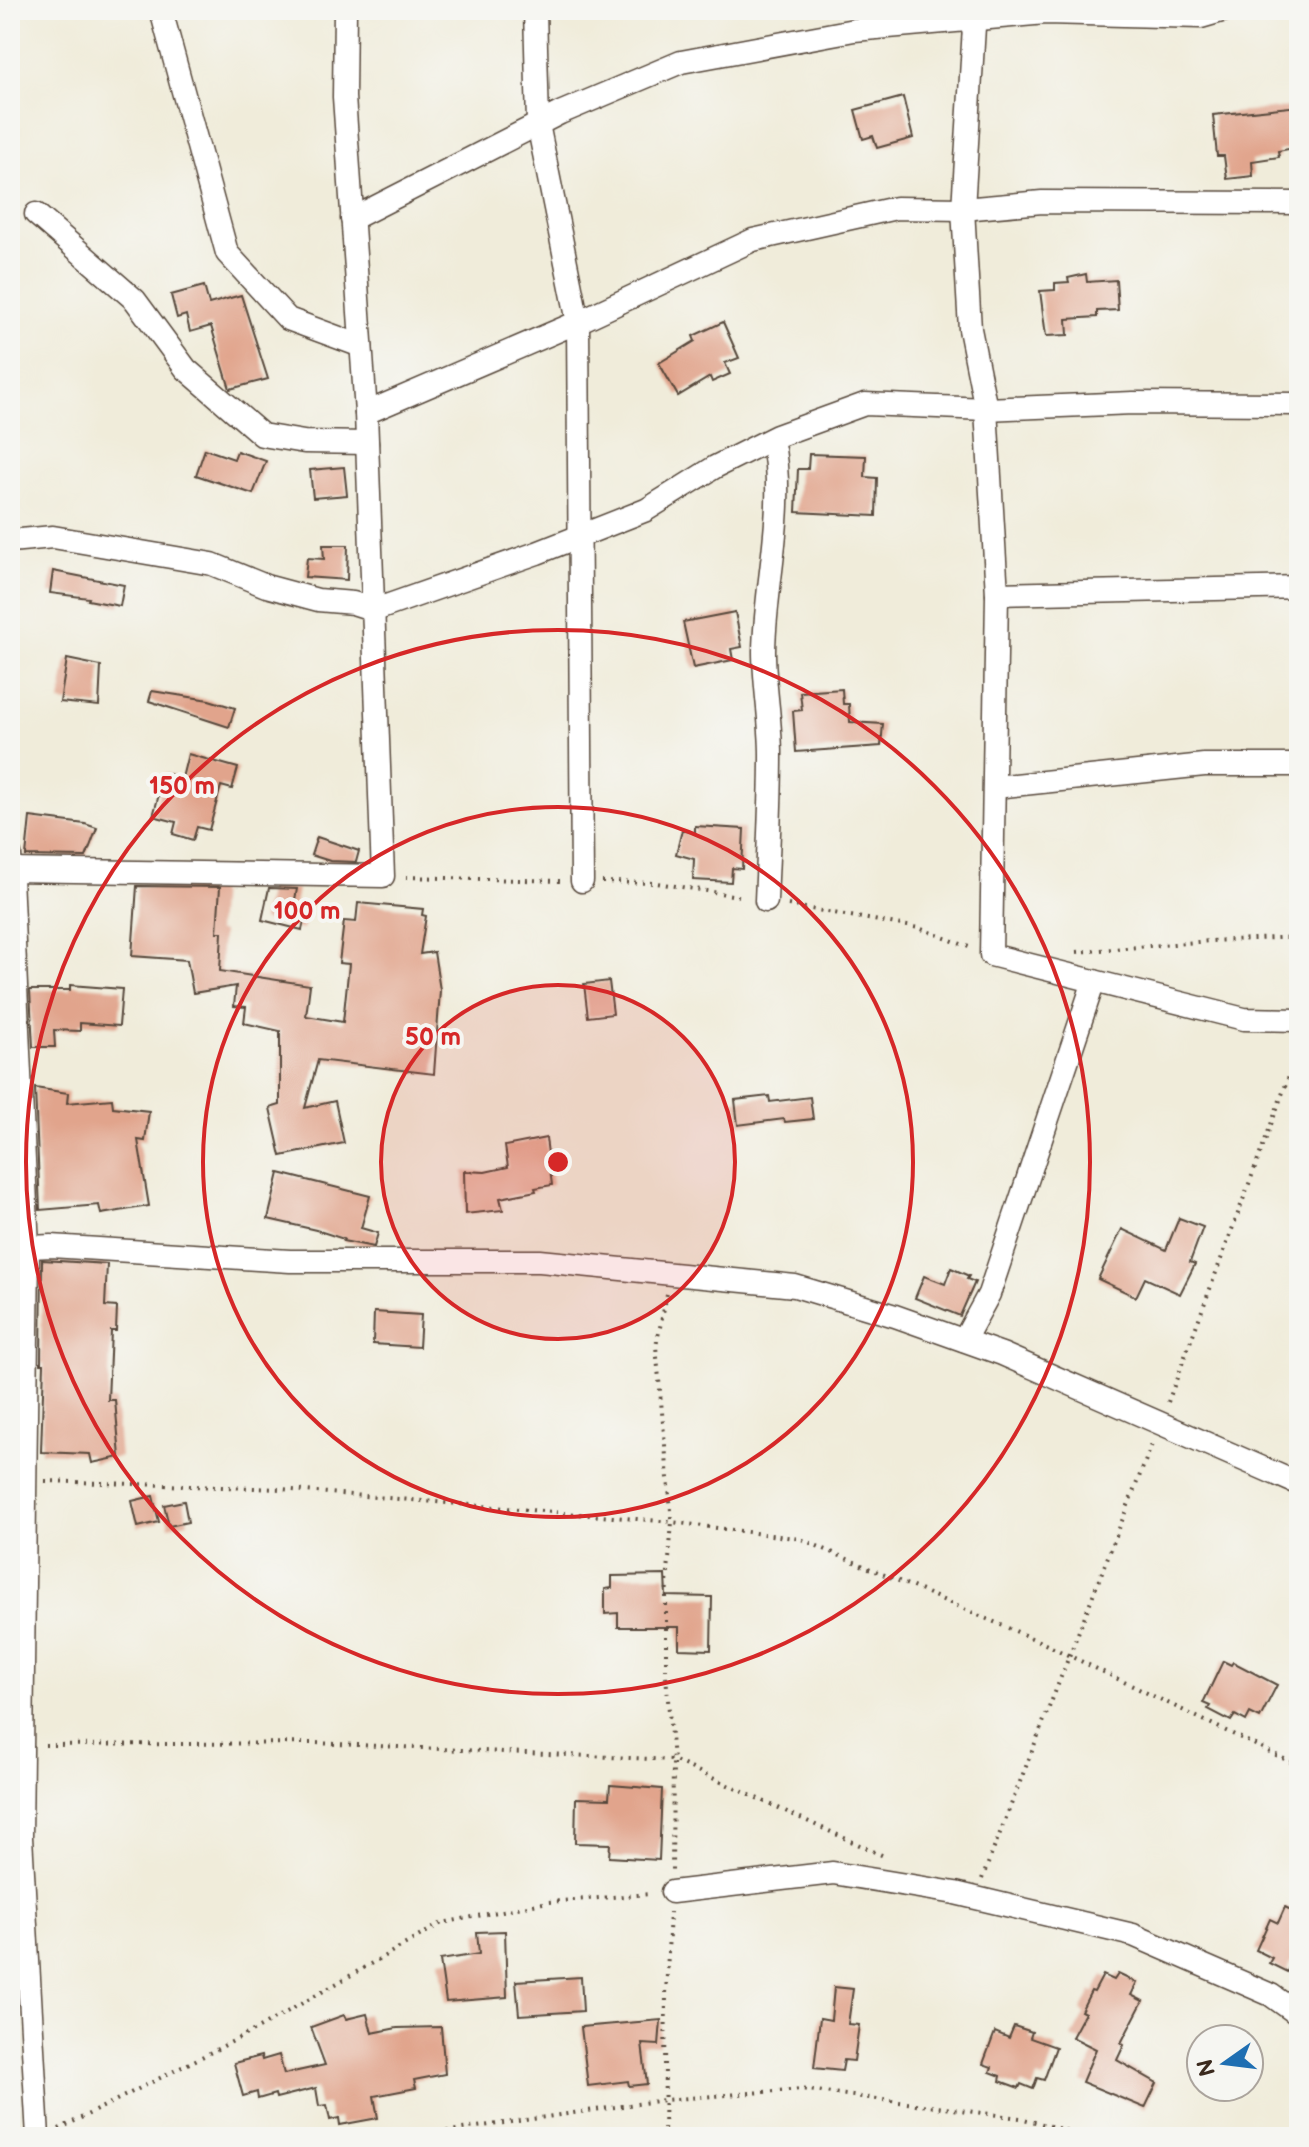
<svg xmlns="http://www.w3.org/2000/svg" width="1309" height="2147" font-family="'Balsamiq Sans',sans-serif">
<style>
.building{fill:#e1a48c}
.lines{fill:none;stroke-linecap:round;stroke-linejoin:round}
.minor-casing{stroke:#56473a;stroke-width:25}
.path{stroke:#56473a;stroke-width:4;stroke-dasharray:2 6;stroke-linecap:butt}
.minor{stroke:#fff;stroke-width:22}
.ring{fill:none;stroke:#d62828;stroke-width:4}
.centre{fill:#d62828;stroke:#f6f6f2;stroke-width:4}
.ring-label{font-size:24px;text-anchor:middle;font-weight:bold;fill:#d62828;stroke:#f6f6f2;stroke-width:8;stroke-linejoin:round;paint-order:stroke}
</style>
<rect width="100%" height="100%" fill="#f6f6f2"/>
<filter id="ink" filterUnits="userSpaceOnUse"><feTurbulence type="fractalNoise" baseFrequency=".0125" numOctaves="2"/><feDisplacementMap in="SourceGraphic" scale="16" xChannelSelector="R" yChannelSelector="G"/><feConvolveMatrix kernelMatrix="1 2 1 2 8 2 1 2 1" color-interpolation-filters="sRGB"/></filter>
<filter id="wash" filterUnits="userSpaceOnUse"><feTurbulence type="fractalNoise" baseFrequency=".006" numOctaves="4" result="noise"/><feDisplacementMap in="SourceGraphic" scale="32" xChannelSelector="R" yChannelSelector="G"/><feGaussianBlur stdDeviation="1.8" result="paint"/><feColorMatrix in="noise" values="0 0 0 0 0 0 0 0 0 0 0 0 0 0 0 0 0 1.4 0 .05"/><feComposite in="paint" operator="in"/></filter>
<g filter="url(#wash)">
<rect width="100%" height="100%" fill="#f0ecda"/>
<g id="blocks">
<g class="building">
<polygon points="903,97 913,138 877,148 873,136 863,139 855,110"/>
<polygon points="1299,106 1299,147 1278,151 1279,157 1252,161 1253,176 1227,179 1224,156 1217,156 1213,115"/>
<polygon points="1086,274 1087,282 1116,280 1118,310 1097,311 1097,317 1067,319 1068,335 1046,336 1040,291 1055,290 1055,283 1069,282 1068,278"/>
<polygon points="204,286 209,304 241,295 268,379 230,389 211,326 190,332 186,315 177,318 171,295"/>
<polygon points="723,322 739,358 725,363 730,374 712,382 710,377 678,396 659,363 695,341 693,336"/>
<polygon points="205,449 234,459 237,451 266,461 253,494 196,475"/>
<polygon points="809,454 866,456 865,477 877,478 876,516 796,512 798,469 808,469"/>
<polygon points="344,467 347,495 313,498 310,470"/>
<polygon points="323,545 348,545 347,580 305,577 307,558 324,559"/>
<polygon points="53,571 124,585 120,606 88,600 89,598 50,593"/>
<polygon points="735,612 742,647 731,649 733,660 693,668 683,622"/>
<polygon points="67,659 101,666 99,706 60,702"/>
<polygon points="842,689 843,704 849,704 850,722 883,724 881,746 796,752 793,711 802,710 800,692"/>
<polygon points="152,691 209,700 235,708 229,727 149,701"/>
<polygon points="188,754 238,768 232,789 221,786 209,830 197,827 193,840 173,834 176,822 153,816 165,773 182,778"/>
<polygon points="30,817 85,824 97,828 86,857 26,856"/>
<polygon points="695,826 744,829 742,869 732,868 731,882 693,880 694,859 676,854 682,830 695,833"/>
<polygon points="317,837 359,851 356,862 330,861 311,855"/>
<polygon points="137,886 220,887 217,932 222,932 220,971 310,985 306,1016 343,1022 349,964 339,963 344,921 356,922 358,903 423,909 422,915 426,916 420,954 434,952 440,990 434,1074 318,1060 305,1108 335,1101 344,1143 281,1156 270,1108 280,1105 280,1031 244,1023 246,1007 234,1006 236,986 193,993 187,960 132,956"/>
<polygon points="269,888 297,889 294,905 307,908 302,930 262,920"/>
<polygon points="609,981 613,1014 588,1017 584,984"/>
<polygon points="70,985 122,989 119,1026 80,1023 80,1031 54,1030 55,1047 33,1047 30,990 70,990"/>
<polygon points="35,1088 68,1093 67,1103 112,1099 113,1107 149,1111 145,1141 138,1140 149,1206 101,1214 99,1205 40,1210"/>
<polygon points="769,1096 770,1102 810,1097 813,1119 785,1122 784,1119 738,1125 735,1100"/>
<polygon points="546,1138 552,1185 535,1188 536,1191 500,1198 503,1210 465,1214 464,1171 485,1172 508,1167 505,1146"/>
<polygon points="279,1173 370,1196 361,1228 378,1233 374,1247 343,1241 344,1239 316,1230 268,1219"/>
<polygon points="1179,1218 1203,1227 1190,1262 1195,1264 1180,1294 1145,1278 1136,1297 1098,1279 1122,1229 1166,1250"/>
<polygon points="42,1260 107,1264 105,1306 117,1307 116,1331 111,1331 108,1400 115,1400 120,1457 92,1463 90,1454 41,1452 44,1364 41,1364"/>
<polygon points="951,1268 969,1276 967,1279 975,1282 960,1316 915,1298 924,1276 945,1284"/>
<polygon points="374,1312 421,1315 419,1347 373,1344"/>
<polygon points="153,1496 159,1522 138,1527 132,1501"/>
<polygon points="184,1501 188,1522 169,1526 164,1505"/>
<polygon points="665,1575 666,1596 712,1597 711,1650 679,1649 679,1627 618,1627 618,1613 605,1614 605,1589 612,1588 612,1576"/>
<polygon points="1223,1661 1231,1665 1233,1662 1277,1685 1260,1718 1250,1713 1246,1721 1235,1715 1231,1721 1208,1709 1210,1706 1203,1703"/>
<polygon points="610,1785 662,1789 659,1860 609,1857 610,1844 575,1843 576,1798 609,1799"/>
<polygon points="1285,1907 1299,1914 1299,1947 1287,1972 1269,1963 1272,1958 1256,1950 1270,1919 1278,1923"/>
<polygon points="505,1931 507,1997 446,2002 440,1960 479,1954 477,1932"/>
<polygon points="1118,1974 1137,1983 1131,1995 1143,2001 1121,2043 1124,2045 1117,2060 1157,2083 1145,2108 1082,2082 1096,2049 1072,2037 1085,2013 1081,2011 1091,1991 1094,1992 1103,1975 1114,1980"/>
<polygon points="581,1977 583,2011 519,2015 516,1981"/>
<polygon points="834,1987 853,1989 848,2024 859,2025 854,2061 844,2060 842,2071 814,2068 820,2018 831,2020"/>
<polygon points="367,2014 372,2033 397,2028 441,2027 445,2074 414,2080 416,2088 374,2096 378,2118 340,2125 339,2118 330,2120 327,2105 319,2106 316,2088 276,2098 275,2094 258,2099 257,2092 243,2096 234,2063 261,2056 262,2060 279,2055 284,2074 325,2065 311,2027 344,2015 346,2019"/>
<polygon points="661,2020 659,2045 642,2044 647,2084 629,2086 628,2081 588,2086 581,2027"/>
<polygon points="1014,2026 1032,2032 1030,2038 1056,2047 1044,2080 1037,2078 1033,2089 1021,2084 1019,2088 1000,2081 1001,2076 990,2072 992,2067 983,2064 995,2032 1009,2038"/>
</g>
</g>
</g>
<g filter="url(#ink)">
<use href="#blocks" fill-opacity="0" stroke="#56473a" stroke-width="2"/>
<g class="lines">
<g class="minor-casing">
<g id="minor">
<polyline points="161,10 227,253 288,319 361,346"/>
<polyline points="345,10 344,97 366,413"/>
<polyline points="535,10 538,124 578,322 582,881"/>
<polyline points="975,10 963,209 970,329 986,409 997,594 991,955 1244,1019 1299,1020"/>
<polyline points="36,214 135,300 186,369 262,435 304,442 367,443"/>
<polyline points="352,219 560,113 681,62 854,30 1046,13 1201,17 1225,10"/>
<polyline points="10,541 53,537 212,564 266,586 318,600 353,603 375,610 537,553 646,510 715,467 777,436 865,404 986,409 1133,403 1299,404"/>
<polyline points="997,594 1299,587"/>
<polyline points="995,787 1204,765 1299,765"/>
<polyline points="10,855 28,1248 21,1837 38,2137"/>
<polyline points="10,870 383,876 366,413 578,322 753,240 896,208 963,209 1042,202 1299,203"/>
<path d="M 766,901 C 768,853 771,804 771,755 C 771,720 764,686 764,651 C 765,581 787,509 772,439"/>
<polyline points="10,1248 51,1246 290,1261 540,1261 795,1286 895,1316 1002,1354 1299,1484"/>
<polyline points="964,1340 989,1294 1094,981"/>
<polyline points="672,1892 833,1873 955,1893 1133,1935 1271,1995 1299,2015"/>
</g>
</g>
<g class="path">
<polyline points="406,877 561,881"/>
<polyline points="602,882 657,883 744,897"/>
<polyline points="788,905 919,928 969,947"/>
<polyline points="1077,952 1210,941 1299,937"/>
<polyline points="667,1294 656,1346 672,1522 666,1597 666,1675 673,1760 672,1871"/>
<polyline points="1168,1402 1299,1049"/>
<polyline points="45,1481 281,1489 672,1522 801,1539 1043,1643 1299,1766"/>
<polyline points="45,1745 315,1743 673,1760 886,1857"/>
<polyline points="982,1879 1152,1444"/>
<polyline points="59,2129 259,2028 442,1923 548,1902 651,1894"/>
<polyline points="407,2137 664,2100 801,2089 1020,2118 1091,2137"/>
<polyline points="664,2137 666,1994 670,1912"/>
</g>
<use href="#minor" class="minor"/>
</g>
</g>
<circle cx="558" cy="1162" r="177" fill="#d62828" fill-opacity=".12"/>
<g class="ring">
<circle cx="558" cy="1162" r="177"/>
<circle cx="558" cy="1162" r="355"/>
<circle cx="558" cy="1162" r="532"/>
</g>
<circle cx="558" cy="1162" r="12" class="centre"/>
<g class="ring-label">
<text x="182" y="794">150 m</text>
<text x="307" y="919">100 m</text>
<text x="433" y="1045">50 m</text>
</g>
<rect width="1309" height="2147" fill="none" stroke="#f6f6f2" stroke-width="40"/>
<g transform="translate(1225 2063) rotate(256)"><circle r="38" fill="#f6f6f2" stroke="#aba49d" stroke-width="2"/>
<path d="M0-6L14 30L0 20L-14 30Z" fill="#1f6fb2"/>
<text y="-12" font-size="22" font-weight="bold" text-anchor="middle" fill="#3b2a1e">N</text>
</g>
</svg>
